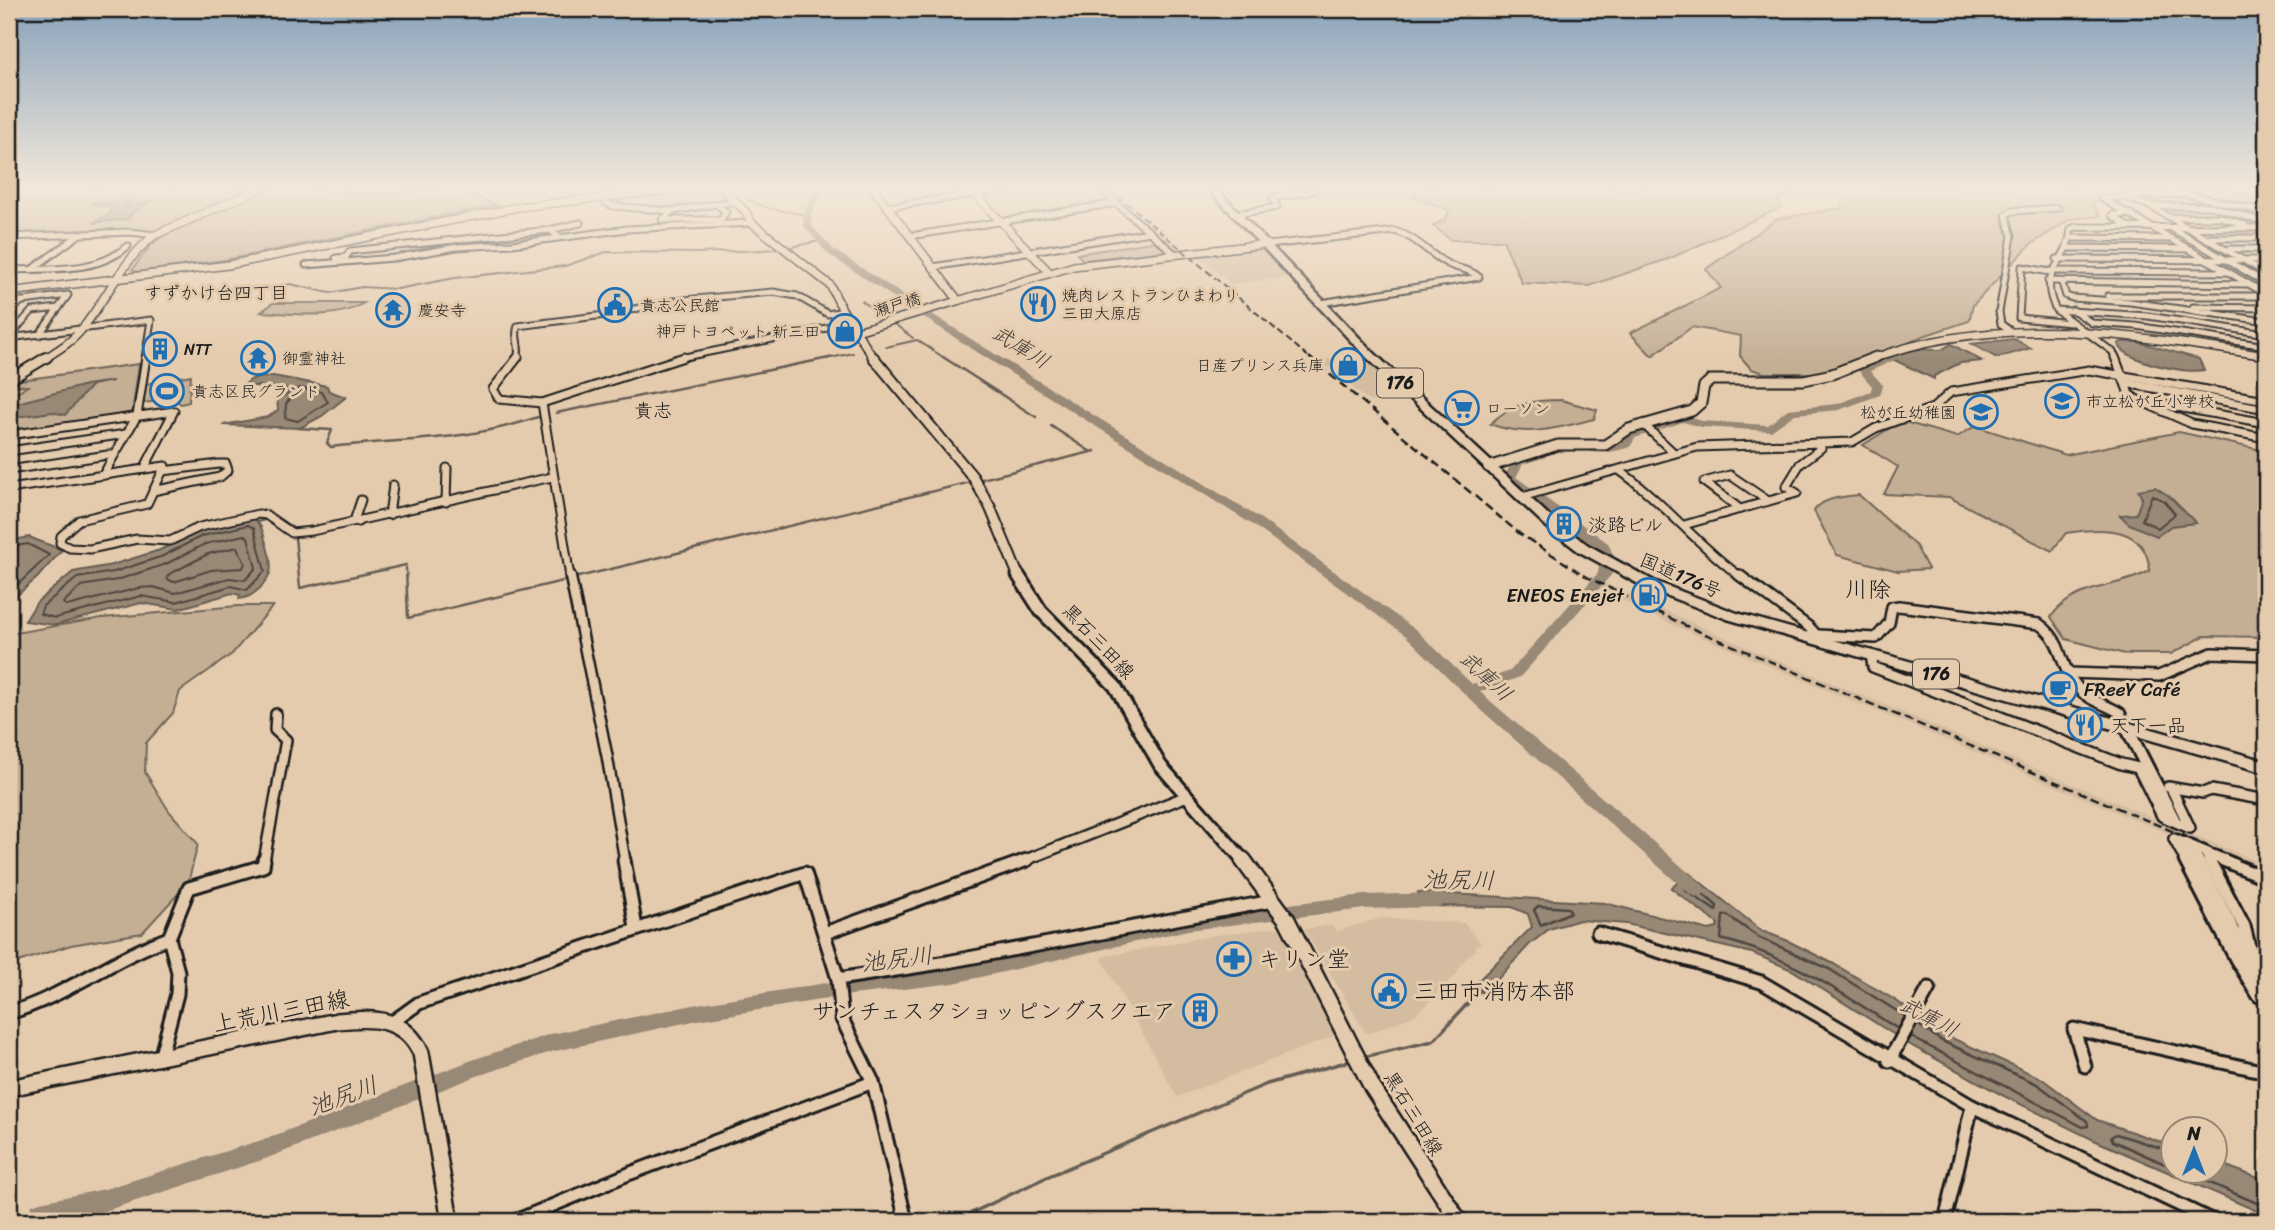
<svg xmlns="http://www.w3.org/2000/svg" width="2275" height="1230" font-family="Sriracha,'Klee One',sans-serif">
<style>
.built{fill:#d4bca1}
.green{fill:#c4af95;stroke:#706658;stroke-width:2}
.water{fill:#988876;stroke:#665d52;stroke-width:2}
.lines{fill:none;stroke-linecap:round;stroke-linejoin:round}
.shore-far1{stroke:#4e4740;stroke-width:2}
.shore{stroke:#4e4740;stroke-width:2.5}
.stream-far2{stroke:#665d52;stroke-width:2}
.stream-far1{stroke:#665d52;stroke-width:2.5}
.stream{stroke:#665d52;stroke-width:3.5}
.river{fill:#988876;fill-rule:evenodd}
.secondary-tunnel{stroke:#bda890;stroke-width:11;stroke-dasharray:11 6;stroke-linecap:butt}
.street-far3-casing{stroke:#1c1c1c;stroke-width:9}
.street-far2-casing{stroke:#1c1c1c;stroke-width:11}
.street-far1-casing{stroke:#1c1c1c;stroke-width:14}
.street-casing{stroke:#1c1c1c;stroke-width:17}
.secondary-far3-casing{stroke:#1c1c1c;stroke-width:10}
.secondary-far2-casing{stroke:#1c1c1c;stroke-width:13}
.secondary-far1-casing{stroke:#1c1c1c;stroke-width:17}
.secondary-casing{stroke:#1c1c1c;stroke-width:20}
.highway-casing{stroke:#1c1c1c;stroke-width:5}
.street-far3{stroke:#e5cbad;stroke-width:5}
.street-far2{stroke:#e5cbad;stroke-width:7}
.street-far1{stroke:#e5cbad;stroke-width:9}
.street{stroke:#e5cbad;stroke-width:11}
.secondary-far3{stroke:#e5cbad;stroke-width:7}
.secondary-far2{stroke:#e5cbad;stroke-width:9}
.secondary-far1{stroke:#e5cbad;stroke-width:11}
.secondary{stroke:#e5cbad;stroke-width:15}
.highway{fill:#e5cbad;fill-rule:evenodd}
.rail-far2{stroke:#1c1c1c;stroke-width:2;stroke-dasharray:7 3.5;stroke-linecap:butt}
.rail-far1{stroke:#1c1c1c;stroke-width:2.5;stroke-dasharray:9 4.5;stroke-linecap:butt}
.rail{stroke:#1c1c1c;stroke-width:3.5;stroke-dasharray:15 8;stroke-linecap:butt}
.labels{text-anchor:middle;stroke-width:6;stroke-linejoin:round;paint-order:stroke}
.far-poi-label{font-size:16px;fill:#1c1c1c;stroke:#e5cbad;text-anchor:start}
.far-street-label{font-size:16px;fill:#1c1c1c;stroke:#e5cbad}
.far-neighbourhood-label{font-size:18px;fill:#1c1c1c;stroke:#e5cbad}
.shield{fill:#e5cbad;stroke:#585048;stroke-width:2}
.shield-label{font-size:18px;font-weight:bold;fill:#1c1c1c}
.far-quarter-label{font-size:19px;fill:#1c1c1c;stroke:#e5cbad}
.poi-label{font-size:19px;fill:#1c1c1c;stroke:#e5cbad;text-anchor:start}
.street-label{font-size:19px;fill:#1c1c1c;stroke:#e5cbad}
.water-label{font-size:21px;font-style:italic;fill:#413c37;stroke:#e5cbad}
.quarter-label{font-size:23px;fill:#1c1c1c;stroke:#e5cbad}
.near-poi-label{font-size:23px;fill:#1c1c1c;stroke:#e5cbad;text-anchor:start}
.near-street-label{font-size:23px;fill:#1c1c1c;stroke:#e5cbad}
.near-water-label{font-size:24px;font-style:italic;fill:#413c37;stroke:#e5cbad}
</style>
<rect width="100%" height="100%" fill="#e5cbad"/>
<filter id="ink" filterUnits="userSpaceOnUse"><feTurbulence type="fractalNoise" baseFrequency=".0143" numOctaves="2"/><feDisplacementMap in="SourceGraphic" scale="14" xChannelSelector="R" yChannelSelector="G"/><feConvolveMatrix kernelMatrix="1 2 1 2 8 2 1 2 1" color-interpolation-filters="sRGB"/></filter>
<g filter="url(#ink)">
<g class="built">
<polygon points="474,189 580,189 537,197 511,206"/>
<polygon points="696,189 713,204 676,210 675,200 650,203 650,194"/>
<polygon points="1014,189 1097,189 1112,202 1003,219 980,195"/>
<polygon points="1266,248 1294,277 1230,284 1195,253"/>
<polygon points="1363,355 1400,389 1370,402 1320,360"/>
<polygon points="1602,582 1737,643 2266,865 2266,875 1673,625 1595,587"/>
<polygon points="1381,918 1464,923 1481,944 1474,946 1476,949 1462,963 1457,974 1414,1016 1366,1034 1304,929 1332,925 1337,931"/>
<polygon points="1279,927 1336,1035 1177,1097 1101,957 1215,935"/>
</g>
<g class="green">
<polygon points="9,189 256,189 158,232 133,229 9,234"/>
<polygon points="264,189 399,192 467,189 467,193 496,205 224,260 138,272 132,270 150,246 167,232"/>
<polygon points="1420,189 1800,189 1777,200 1782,207 1671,258 1589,286 1522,283 1503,240 1451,240 1433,226 1446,219 1449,210 1411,196"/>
<path d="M 1848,189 L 2225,189 L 2266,201 L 2266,209 C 2223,195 2134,184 2092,203 L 2100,216 L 2071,219 L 2030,245 L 1973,305 L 1969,321 L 1920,337 L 1865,367 L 1819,373 L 1764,373 L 1751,369 L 1740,356 L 1741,336 L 1692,327 L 1652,356 L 1630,333 L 1721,288 L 1706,269 L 1777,219 L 1841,208 L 1843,195 L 1838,192 Z"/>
<polygon points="1157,241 1169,251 1083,260 1077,254"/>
<path d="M 273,303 L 364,303 C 337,321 292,313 261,312 Z"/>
<polygon points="139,364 132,414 9,434 9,396 28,386 11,385 21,380"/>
<polygon points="191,375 189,402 181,404 174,399 143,403 146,384"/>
<path d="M 1561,400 L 1597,410 L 1594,419 C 1558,428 1526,438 1490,424 C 1512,403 1532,400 1561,400 Z"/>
<path d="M 1901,421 L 1957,437 L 1975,426 L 2066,455 L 2179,432 L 2266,451 L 2266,637 L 2204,636 L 2171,654 L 2125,654 L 2066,639 L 2051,617 C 2074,584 2116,589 2150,571 C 2146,525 2102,527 2066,533 L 2052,551 L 1949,497 L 1884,494 L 1898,467 L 1863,445 Z"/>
<path d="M 1859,495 L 1916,546 L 1928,569 L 1898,571 L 1837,555 L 1814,511 C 1823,497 1844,497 1859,495 Z"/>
<polygon points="238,606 273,606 232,654 180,691 173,713 146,743 145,772 169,811 198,844 188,883 142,933 71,945 9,965 9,634 102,618"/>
</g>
<g class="water">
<polygon points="130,196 135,198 123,207 152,201 132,213 129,219 93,223 112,213 107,206 91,204 93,202 112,203"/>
<polygon points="2014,339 2031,348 1997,358 1971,344"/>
<path d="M 2122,342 L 2138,342 L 2199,359 L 2204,370 C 2184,374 2127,362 2118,344 Z"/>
<polygon points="1951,344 1982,361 1960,363 1934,376 1934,379 1888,357 1917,349 1941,350"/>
<polygon points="273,376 327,386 329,391 346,397 322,416 300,428 223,425 268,417 278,410 277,398 288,394 288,389 244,385 252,379"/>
<polygon points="113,381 92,385 65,415 52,412 9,418 9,405 86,385"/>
<polygon points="2155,487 2169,496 2196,523 2171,526 2157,536 2129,524 2120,515 2136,514 2142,498 2138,490"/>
<path d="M 253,518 C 262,524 263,533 266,543 C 272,563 275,574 259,589 C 252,595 248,598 239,599 L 240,595 L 232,593 L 178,609 L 141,603 L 55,625 L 25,621 L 37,602 L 73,572 L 112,565 L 160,550 L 200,529 Z"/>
<polygon points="29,537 62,550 37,578 9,602 9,541"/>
<polygon points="1689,873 1762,931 1786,940 1832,963 1895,1000 1945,1035 2041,1078 2097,1120 2173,1146 2174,1170 2216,1170 2216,1162 2266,1181 2266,1215 2094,1140 2004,1096 1912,1046 1792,970 1752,953 1626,924 1580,920 1549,929 1529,945 1484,994 1473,986 1532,927 1528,914 1512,907 1422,906 1418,892 1605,903 1709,930 1717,928 1718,924 1671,888"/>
</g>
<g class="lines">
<g class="shore-far1">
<polygon points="299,388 321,392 328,402 298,421 285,418 286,404"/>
<polygon points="2152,495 2164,501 2175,514 2158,528 2142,520"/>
<polygon points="248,525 254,528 265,571 247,590 231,586 176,602 141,596 55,618 40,614 43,606 77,578 114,572 163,556 202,536"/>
<polygon points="244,535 248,537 256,568 245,580 229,578 175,593 153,587 139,588 67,606 63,603 81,586 117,580 166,564 205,544"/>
<polyline points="9,547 28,544 49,555 9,593"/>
<polygon points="237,547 245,563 243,568 211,570 174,582 167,579 168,575 208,554"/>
</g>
<g class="shore">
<polygon points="1691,884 1717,906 1716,911 1685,890 1685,885"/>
<polygon points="1538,906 1568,908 1571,912 1541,925 1534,910"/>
<path d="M 1898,1029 C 1841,993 1788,955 1721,939 L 1723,916 L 1727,915 L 1758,937 L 1829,969 L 1905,1016"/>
<polyline points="1911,1037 2083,1127 2088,1126 2087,1121 2037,1084 1942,1041 1917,1024"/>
<polyline points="2174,1152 2116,1134 2111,1137 2113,1141 2174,1168"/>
<polyline points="2180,1170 2266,1207"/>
</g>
<g class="stream-far2">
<polyline points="748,200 771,209 807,215"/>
<polyline points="787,248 819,241"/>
<polyline points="267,289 290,284 330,293 362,287 397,289 455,278 565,266 606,252 699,253 781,249"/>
<polyline points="862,301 888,320"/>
<polyline points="893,323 913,338"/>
<polyline points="886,347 917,340 946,359"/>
<polyline points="826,359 853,353"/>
</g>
<g class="stream-far1">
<polyline points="943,357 1036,417"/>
<polyline points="556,413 834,357"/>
<polyline points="1051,426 1091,452"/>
<path d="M 297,428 L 332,430 L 327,443 L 331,447 C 405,438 466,442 538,417"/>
<polyline points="982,479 1095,451"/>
<polyline points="258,522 264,520"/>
<polyline points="299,535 295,537 300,588 406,565"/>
<polyline points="406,568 408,618 567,580"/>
<polyline points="574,578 971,482"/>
</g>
<g class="stream">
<polyline points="1363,1057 1433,1041 1482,988"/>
<polyline points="955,1221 1049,1176 1267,1084 1353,1060"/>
</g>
<g class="river">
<polygon points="815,189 823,189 811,215 812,226 834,250 974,341 1261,519 1416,630 1472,684 1510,671 1598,573 1600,557 1597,548 1510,486 1504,477 1514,459 1542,451 1546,453 1546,457 1523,464 1516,477 1608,543 1614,557 1612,574 1520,677 1480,692 1703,885 1706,890 1703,895 1697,897 1691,895 1479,708 1406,636 1253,525 966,345 828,254 804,226 803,215"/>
<path d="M 1893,354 L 1897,355 L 1897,359 L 1870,371 L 1883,385 L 1880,395 L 1839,410 L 1795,414 L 1771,431 L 1701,427 L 1683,422 L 1635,438 L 1630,447 C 1616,451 1596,457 1583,448 C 1592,442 1610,445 1621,443 L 1626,434 L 1683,415 L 1702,421 L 1768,425 L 1788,409 L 1837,404 L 1871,391 L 1872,386 L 1858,370 Z"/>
<polygon points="1437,893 1443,895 1446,900 1443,905 1437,907 1364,909 1188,930 954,983 844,996 698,1020 551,1052 477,1076 265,1159 105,1211 54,1221 33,1221 29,1213 32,1205 40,1202 105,1189 265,1139 475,1059 551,1034 698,1004 844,980 954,967 1188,916 1364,895"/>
</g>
<polyline class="secondary-tunnel" points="2174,820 2189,848"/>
<g class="street-far3-casing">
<g id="street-far3">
<polyline points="350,189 401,189"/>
<polyline points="1100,189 1174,253"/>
<polyline points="606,196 606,203 613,206 672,211 736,201"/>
<polyline points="2125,197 2150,206 2266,273"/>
<polyline points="2153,206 2211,206 2266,223"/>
<polyline points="887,207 1007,189"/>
<polyline points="672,211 662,220 721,220 726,212 718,205"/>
<polyline points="2266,212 2186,194 2101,198 2266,294"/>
<polyline points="1237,214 1277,207 1273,198 1313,191"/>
<polyline points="2172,217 2220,217 2245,225"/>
<polyline points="2127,226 2112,215 2132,214"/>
<polyline points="2173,229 2266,283"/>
<polyline points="550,230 580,223"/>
<polyline points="910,236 1117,203"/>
<polyline points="9,237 130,232 155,235"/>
<polyline points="2072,238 2172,239"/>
<polyline points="2210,238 2266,238"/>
<path d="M 1268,245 L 1395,231 C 1417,237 1428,254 1448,264 C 1459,270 1469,268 1479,277 L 1321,303"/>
<polyline points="2068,248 2191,249"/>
<polyline points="2229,249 2266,249"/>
<polyline points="336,258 346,257 350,251 550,230 559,237"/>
<polyline points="2057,259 2266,260"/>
<polyline points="306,265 394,258 457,247 512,244 627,229 752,223"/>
<polyline points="933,267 1150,232"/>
<path d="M 9,270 C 49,268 96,274 128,246"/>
<polyline points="31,270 80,234"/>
<polyline points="2050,271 2227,272"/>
<polyline points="2050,272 2022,267 2019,318 2071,323"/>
<polyline points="2048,281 2247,284"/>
<polyline points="2062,283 2066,296 2072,298 2130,302 2266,321"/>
<polyline points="2108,296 2266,296"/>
<polyline points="9,303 68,295 39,335"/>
<polyline points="2193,307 2266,308"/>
<path d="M 2056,310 C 2036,270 2068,265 2071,229 L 2075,227 L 2266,228"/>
<polyline points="2073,310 2092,323 2136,326 2266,346"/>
<polyline points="9,315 21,301"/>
<polyline points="2012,332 2001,324 1999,312 2012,236 2006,215 2012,211 2058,208"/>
<polyline points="9,337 32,311 59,308"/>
<polyline points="9,338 151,320 145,359"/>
<path d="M 517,359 C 522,347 513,337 518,326 L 605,315 L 673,301 L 773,292 L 797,296 L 828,314 L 844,311"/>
<polyline points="675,359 851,323"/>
<polyline points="2115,359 2113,352 2056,310 2148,316 2266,334"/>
</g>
</g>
<g class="street-far2-casing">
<g id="street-far2">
<polyline points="518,357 493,389 499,399 542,403 684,357"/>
<polyline points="2115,357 2129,394 2136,399 2192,424 2266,438"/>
<polyline points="2126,383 2266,409"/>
<polyline points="2149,402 2266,423"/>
<polyline points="542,403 570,577"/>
<polyline points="1643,424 1674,453"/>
<polyline points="9,435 174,411 144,469"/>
<polyline points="9,451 126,434"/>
<polyline points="9,470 114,454"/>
<path d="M 1619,470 C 1664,502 1697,545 1741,577"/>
<polyline points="103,475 137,416 146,357"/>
<polyline points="9,489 165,466 147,504 79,520 61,536 60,543 70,548 90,549 137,539 170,541 200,527 258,514 266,515 292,533 312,531 552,477"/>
<polyline points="153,491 220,477 228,470 226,464 219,464 163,471"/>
<polyline points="1522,497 1697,447 1852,442 1876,428 1933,408 1951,392 2089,370 2266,400"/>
<polyline points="446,502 447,468"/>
<polyline points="1740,509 1704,482 1730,475 1768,501"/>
<polyline points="389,515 393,485"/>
<polyline points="358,522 355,518 361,500"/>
<polyline points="1684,525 1797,493 1786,487 1800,464 1821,448 1818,445"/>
</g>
</g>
<g class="street-far1-casing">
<g id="street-far1">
<polyline points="570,575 607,756 625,861"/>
<polyline points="1739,575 1809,627 1819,638"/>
<path d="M 1818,635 L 1876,638 L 1889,623 L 1892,607 L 1899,606 L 2039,624 C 2065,642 2057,664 2078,688 C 2089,701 2106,704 2120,713 L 2128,730"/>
<polyline points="1871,655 1873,667 2121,764 2147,770"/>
<polyline points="2069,673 2159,676 2212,653 2266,655"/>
<polyline points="2138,768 2162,816 2190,828 2171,788"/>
<polyline points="2168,787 2203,793 2211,790 2266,800"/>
<polyline points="2174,839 2186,861"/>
<polyline points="2174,839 2227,861"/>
<polyline points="2205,852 2210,861"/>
<polyline points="264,861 286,740 275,730 276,714"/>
<polyline points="1023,861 1187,796"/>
</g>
</g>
<g class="street-casing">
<g id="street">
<polyline points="624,860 636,928"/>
<polyline points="2185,860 2236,959 2259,996"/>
<polyline points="2209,860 2244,926 2249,946 2266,978"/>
<polyline points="2223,860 2266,878"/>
<polyline points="825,933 1027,860"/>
<polyline points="1598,933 1761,982 1972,1106 2213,1221"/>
<polyline points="838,979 947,962 1272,901"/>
<path d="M 9,1013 C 66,996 113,958 169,938"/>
<polyline points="394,1021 419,1003 805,873 838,979 842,1019 873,1082 906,1221"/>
<polyline points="160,1059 177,994 178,972 169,938 189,888 263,866 264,860"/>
<polyline points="1889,1061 1929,988"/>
<polyline points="2085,1066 2074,1029 2266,1072"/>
<polyline points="515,1221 631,1173 873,1082"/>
<polyline points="1945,1221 1972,1106"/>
</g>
</g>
<g class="secondary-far3-casing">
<g id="secondary-far3">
<polyline points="722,189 745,211 752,223 830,285 843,311 874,359"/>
<polyline points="874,189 958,300"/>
<polyline points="970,189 1049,272"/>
<polyline points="9,292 228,265 519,207 677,189"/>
<polyline points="857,331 1074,266 1267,244"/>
<path d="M 44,359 C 58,350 72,342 82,329 C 107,298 123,259 155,235 L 259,189"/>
<path d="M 1872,359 C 1993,311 2141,336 2266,356"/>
</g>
</g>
<g class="secondary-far2-casing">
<g id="secondary-far2">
<polyline points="873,357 973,477 990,507 1019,577"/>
<polyline points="9,380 47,357"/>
<polyline points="1488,467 1558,445 1605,445 1629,429 1692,411 1701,403 1704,386 1711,380 1804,380 1832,374 1876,357"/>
</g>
</g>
<g class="secondary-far1-casing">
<g id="secondary-far1">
<polyline points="1018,575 1041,611 1115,686 1160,765 1244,861"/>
<polyline points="2128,730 2174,820"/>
<polyline points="2189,848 2196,861"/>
</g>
</g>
<g class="secondary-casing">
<g id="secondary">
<polyline points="1243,860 1287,920 1372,1087 1459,1221"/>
<polyline points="2195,860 2266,998"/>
<path d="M 9,1088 L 337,1021 C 372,1017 405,1017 421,1053 L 450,1221"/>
</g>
</g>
<g class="highway-casing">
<polygon id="highway" points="1208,189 1217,189 1372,351 1555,521 1588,545 1654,581 1737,613 2266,761 2266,773 1727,619 1644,587 1578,551 1547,527 1364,355"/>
</g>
<use href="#street-far3" class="street-far3"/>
<use href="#street-far2" class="street-far2"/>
<use href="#street-far1" class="street-far1"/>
<use href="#street" class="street"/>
<use href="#secondary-far3" class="secondary-far3"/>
<use href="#secondary-far2" class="secondary-far2"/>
<use href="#secondary-far1" class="secondary-far1"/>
<use href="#secondary" class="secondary"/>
<use href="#highway" class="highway"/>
<polyline class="rail-far2" points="1110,189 1311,359"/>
<polyline class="rail-far1" points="1309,357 1520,534 1587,577 1684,625 2243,861"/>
<polyline class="rail" points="2239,860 2266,871"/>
</g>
</g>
<linearGradient id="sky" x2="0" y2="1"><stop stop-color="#88a2ba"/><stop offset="0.52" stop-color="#f3e8da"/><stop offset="1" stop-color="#f3e8da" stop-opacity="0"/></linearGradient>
<rect width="2275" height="362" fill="url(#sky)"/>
<defs>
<g id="restaurant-ring" transform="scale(1.75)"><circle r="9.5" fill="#e5cbad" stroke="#1f6fb2" stroke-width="1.5"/><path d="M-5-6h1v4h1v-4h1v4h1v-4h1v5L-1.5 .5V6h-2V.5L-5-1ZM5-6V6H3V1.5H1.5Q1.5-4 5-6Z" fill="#1f6fb2"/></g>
<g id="civic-ring" transform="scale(1.75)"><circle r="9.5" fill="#e5cbad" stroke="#1f6fb2" stroke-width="1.5"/><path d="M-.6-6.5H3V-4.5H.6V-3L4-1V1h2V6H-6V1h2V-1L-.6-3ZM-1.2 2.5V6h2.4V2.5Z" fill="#1f6fb2"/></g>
<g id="temple-ring" transform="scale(1.75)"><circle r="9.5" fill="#e5cbad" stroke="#1f6fb2" stroke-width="1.5"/><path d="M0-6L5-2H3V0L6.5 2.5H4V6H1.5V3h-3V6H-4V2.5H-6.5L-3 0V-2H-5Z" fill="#1f6fb2"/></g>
<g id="shop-ring" transform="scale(1.75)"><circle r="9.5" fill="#e5cbad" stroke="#1f6fb2" stroke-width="1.5"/><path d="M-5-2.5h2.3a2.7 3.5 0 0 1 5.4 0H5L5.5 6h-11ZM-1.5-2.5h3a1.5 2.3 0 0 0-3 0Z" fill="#1f6fb2"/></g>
<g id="building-ring" transform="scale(1.75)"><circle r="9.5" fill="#e5cbad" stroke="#1f6fb2" stroke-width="1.5"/><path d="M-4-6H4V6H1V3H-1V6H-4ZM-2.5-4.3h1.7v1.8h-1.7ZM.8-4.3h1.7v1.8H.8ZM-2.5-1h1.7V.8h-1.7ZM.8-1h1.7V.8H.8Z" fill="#1f6fb2"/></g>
<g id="stadium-ring" transform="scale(1.75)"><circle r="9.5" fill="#e5cbad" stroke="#1f6fb2" stroke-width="1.5"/><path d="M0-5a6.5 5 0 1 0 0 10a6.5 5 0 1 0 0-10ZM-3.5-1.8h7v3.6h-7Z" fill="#1f6fb2"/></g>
<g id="school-ring" transform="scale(1.75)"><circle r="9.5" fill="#e5cbad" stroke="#1f6fb2" stroke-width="1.5"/><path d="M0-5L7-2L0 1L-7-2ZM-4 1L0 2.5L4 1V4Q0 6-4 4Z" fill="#1f6fb2"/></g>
<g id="supermarket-ring" transform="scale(1.75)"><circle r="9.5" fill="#e5cbad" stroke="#1f6fb2" stroke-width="1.5"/><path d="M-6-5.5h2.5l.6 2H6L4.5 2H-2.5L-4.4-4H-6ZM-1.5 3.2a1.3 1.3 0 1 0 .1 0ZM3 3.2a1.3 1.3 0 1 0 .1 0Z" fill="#1f6fb2"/></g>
<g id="fuel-ring" transform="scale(1.75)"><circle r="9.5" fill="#e5cbad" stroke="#1f6fb2" stroke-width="1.5"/><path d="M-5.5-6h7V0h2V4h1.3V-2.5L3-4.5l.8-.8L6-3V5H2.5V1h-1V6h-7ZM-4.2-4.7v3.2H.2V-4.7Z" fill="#1f6fb2"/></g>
<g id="cafe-ring" transform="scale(1.75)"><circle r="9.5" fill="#e5cbad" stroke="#1f6fb2" stroke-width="1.5"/><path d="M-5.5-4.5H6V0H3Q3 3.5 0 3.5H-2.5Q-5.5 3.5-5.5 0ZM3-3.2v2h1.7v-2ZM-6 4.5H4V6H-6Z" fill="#1f6fb2"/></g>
<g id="pharmacy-ring" transform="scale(1.75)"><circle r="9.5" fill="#e5cbad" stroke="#1f6fb2" stroke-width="1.5"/><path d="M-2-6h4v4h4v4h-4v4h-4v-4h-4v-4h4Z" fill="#1f6fb2"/></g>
</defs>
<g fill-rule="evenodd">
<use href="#restaurant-ring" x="1038" y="304"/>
<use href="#civic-ring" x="615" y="305"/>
<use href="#temple-ring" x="393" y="310"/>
<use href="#shop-ring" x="845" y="331"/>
<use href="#building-ring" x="160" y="349"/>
<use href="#temple-ring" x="258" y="358"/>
<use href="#shop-ring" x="1348" y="365"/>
<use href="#stadium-ring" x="167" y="391"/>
<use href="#school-ring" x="2062" y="401"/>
<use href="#supermarket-ring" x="1462" y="408"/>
<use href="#school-ring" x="1981" y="412"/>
<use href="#building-ring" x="1564" y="524"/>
<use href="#fuel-ring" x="1649" y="595"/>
<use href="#cafe-ring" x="2060" y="689"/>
<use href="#restaurant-ring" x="2085" y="725"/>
<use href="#pharmacy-ring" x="1234" y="959"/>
<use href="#civic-ring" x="1389" y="991"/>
<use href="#building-ring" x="1200" y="1011"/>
</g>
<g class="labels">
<g class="far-poi-label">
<text x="1062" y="301">焼肉レストランひまわり<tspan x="1062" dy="18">三田大原店</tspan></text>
<text x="640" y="311">貴志公民館</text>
<text x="418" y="316">慶安寺</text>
<text x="820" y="337" text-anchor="end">神戸トヨペット 新三田</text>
<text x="184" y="355">NTT</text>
<text x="282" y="364">御霊神社</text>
<text x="1324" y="371" text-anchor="end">日産プリンス兵庫</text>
<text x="192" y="397">貴志区民グランド</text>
<text x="2086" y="407">市立松が丘小学校</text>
<text x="1486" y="414">ローソン</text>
<text x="1956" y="418" text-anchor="end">松が丘幼稚園</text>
</g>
<g class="far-street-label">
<text transform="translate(897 304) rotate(-17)" y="6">瀬戸橋</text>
</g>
<g class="far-neighbourhood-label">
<text x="216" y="299">すずかけ台四丁目</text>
</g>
<g class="shield">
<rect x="1377" y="368.5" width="46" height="29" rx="5"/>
<rect x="1913" y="659.5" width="46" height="29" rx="5"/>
</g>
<g class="shield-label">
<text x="1400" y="389">176</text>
<text x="1936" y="680">176</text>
</g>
<g class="far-quarter-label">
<text x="653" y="417">貴志</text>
</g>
<g class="poi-label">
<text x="1588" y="531">淡路ビル</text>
<text x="1624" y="602" text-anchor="end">ENEOS Enejet</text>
<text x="2084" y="696">FReeY Café</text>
<text x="2110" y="732">天下一品</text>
</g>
<g class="street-label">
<text transform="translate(1681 575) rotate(23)" y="7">国道176号</text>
<text transform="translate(1099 641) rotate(47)" y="7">黒石三田線</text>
<text transform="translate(1414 1113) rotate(59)" y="7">黒石三田線</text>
</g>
<g class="water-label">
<text transform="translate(1021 347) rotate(32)" y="7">武庫川</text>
<text transform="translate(1486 676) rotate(43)" y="7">武庫川</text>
<text transform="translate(1929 1017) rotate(28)" y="7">武庫川</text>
</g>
<g class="quarter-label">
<text x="1868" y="597">川除</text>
</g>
<g class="near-poi-label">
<text x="1258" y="967">キリン堂</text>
<text x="1414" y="999">三田市消防本部</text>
<text x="1176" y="1019" text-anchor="end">サンチェスタショッピングスクエア</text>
</g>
<g class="near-street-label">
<text transform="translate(281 1011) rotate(-11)" y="8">上荒川三田線</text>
</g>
<g class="near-water-label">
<text transform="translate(1459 880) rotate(1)" y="8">池尻川</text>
<text transform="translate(897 959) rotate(-7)" y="8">池尻川</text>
<text transform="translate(343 1096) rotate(-20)" y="8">池尻川</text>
</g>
</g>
<rect width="2275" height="1230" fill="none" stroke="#e5cbad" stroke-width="35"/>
<rect x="18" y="18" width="2240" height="1195" fill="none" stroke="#1c1c1c" stroke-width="2.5" filter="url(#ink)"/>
<g transform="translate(2194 1150)"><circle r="33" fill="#e5cbad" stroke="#958573" stroke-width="2"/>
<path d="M0-5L12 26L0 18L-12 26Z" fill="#1f6fb2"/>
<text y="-10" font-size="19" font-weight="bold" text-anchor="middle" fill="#1c1c1c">N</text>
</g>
</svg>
